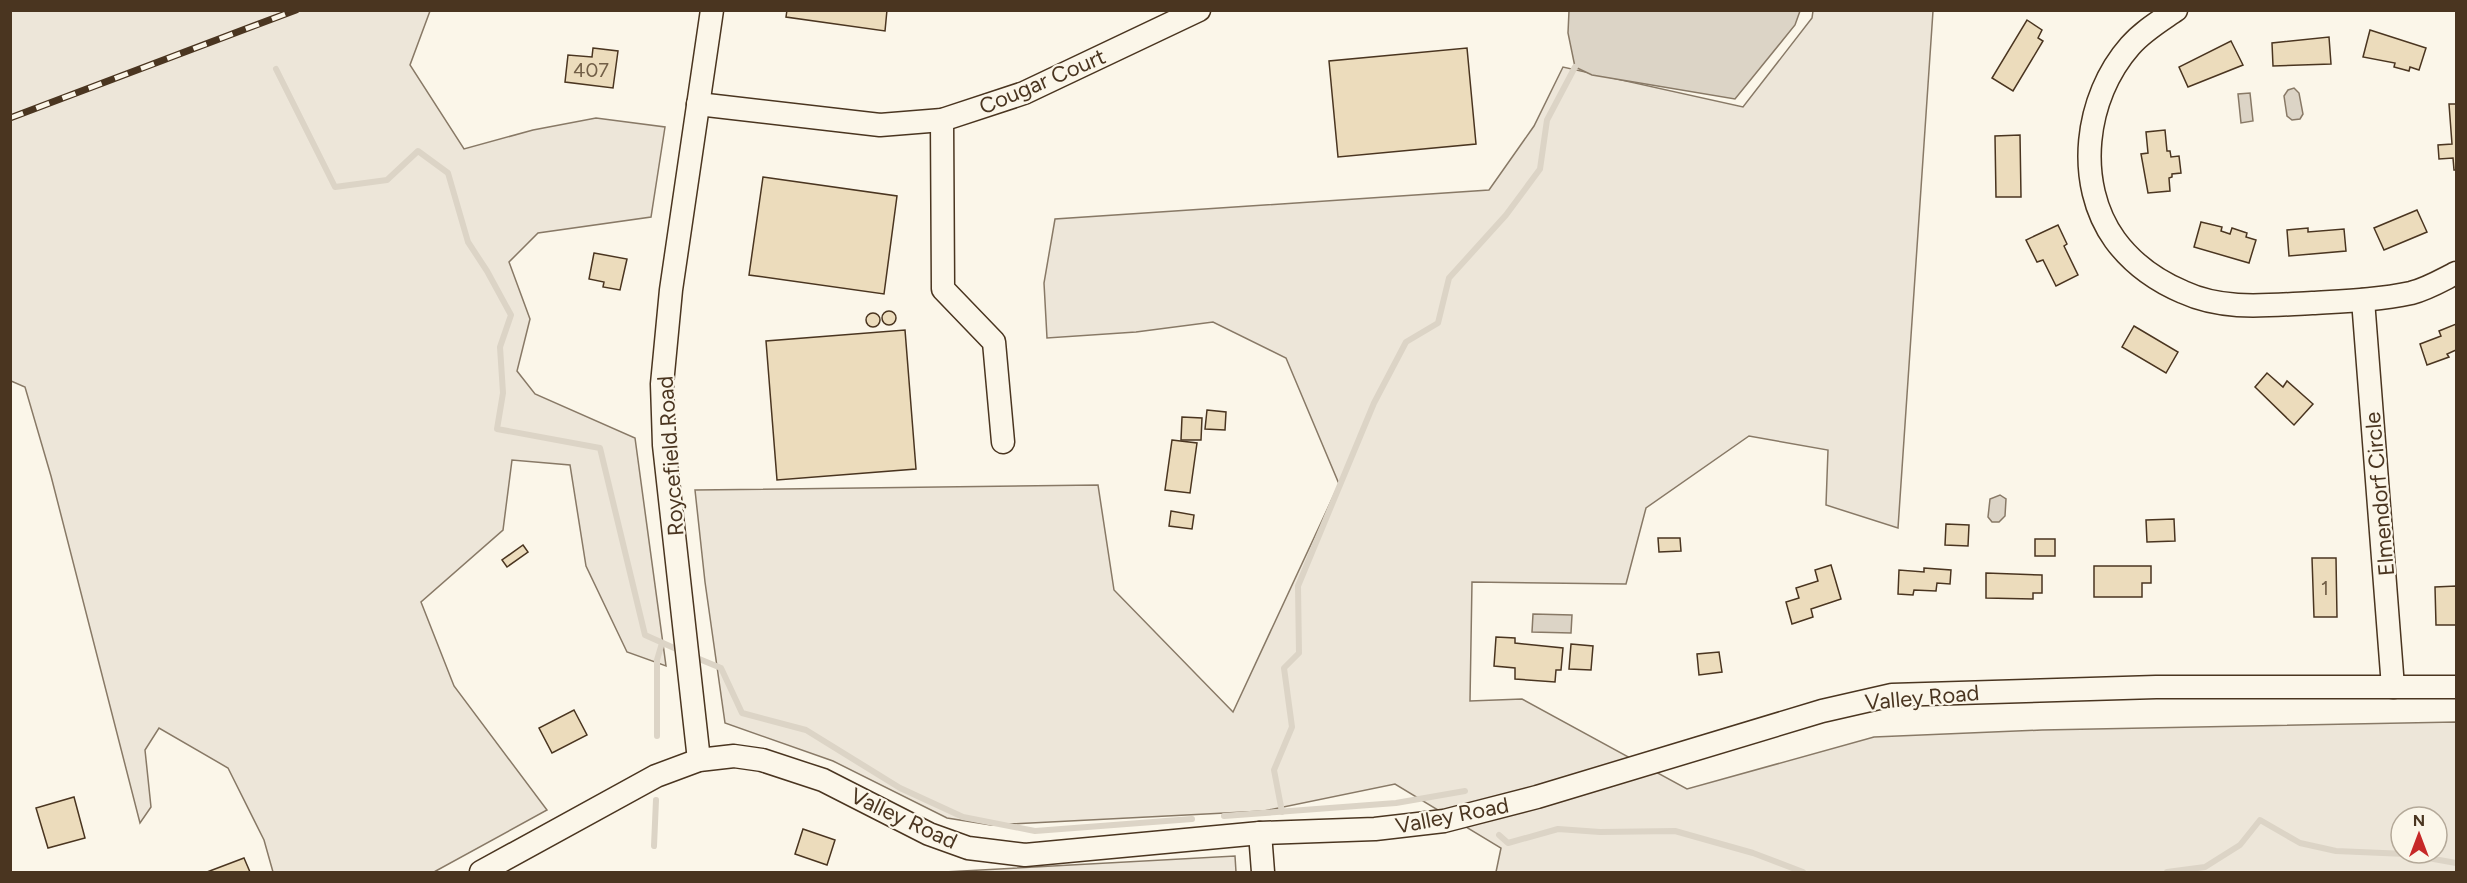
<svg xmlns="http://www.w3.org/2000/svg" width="2467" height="883" font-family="Figtree,sans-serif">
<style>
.green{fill:#ede6d9;stroke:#887966;stroke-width:1.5;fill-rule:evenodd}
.water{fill:#dcd4c6;stroke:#887966;stroke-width:1.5}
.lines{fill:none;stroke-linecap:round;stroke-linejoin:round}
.stream{stroke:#dcd4c6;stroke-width:6}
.building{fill:#ecdcbc;stroke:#4a3520;stroke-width:1.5}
.minor-casing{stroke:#4a3520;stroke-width:25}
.minor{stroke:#fbf6e9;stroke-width:22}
.rail-casing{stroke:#4a3520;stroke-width:7}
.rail{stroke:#fbf6e9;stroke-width:4.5;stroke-dasharray:14;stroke-linecap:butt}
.labels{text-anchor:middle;stroke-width:4.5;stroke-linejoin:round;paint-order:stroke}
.number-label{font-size:20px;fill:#725f47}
.street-label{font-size:22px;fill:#4a3520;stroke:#fbf6e9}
</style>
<rect width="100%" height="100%" fill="#fbf6e9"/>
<g class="green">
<polygon points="10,11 430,11 410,65 464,149 533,130 596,118 665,127 651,217 538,233 509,262 530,319 517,371 535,394 635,438 666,666 627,652 586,566 570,465 512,460 503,530 421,602 454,686 547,810 434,872 273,872 264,840 228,768 159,728 145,750 151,807 140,823 51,476 25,387 11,381"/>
<path d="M 1813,11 L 1933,11 L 1898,528 L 1826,505 L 1828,450 L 1749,436 L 1646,508 L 1626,584 L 1472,582 L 1470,701 L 1522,699 L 1687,789 L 1874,737 L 2042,730 L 2456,722 L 2456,872 L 1496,872 L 1501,848 L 1395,784 L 1264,811 L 991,825 L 947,818 L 833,761 L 725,723 L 705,582 L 695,490 L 1098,485 L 1114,590 L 1233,712 L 1339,484 L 1286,358 L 1213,322 L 1136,332 L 1047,338 L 1044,283 L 1055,219 L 1489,190 L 1534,126 L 1563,67 L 1743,107 L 1812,18 ZM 2401,817 L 2437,817 L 2437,853 L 2401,853 Z"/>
<polygon points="1235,856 1236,872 944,872"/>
</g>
<g class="water">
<polygon points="1569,11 1569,10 1800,11 1795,25 1735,99 1592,75 1575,67 1568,33"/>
<polygon points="2294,88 2299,93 2303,114 2300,119 2292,120 2287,116 2284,96 2288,90"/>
<polygon points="2250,93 2253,121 2241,123 2238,94"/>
<polygon points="2000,495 2006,499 2005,516 1999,522 1992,522 1988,517 1990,499"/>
<polygon points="1533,614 1572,615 1571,633 1532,632"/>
</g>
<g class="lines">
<g class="stream">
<polyline points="276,69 335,187 387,180 418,151 448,173 468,242 487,271 511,315 500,347 503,393 497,429 600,448 645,635 683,652"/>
<polyline points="692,656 721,668 742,713 806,730 900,788 963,817 1035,831 1192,819"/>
<polyline points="657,736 657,660 662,643"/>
<polyline points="1282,812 1274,770 1292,727 1284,668 1299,653 1298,586 1374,403 1406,342 1438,323 1449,278 1506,215 1540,169 1547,120 1575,67"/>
<polyline points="1224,816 1396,803 1465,791"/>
<polyline points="1499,835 1508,843 1558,829 1600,832 1675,831 1753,853 1803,872"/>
<polyline points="654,846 656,800"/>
<polyline points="2167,872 2205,867 2240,845 2260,820 2300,843 2336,851 2406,854 2456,863"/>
</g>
</g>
<g class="building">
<polygon points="787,10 887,10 885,31 786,17"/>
<polygon points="2027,20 2042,30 2038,38 2043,41 2013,91 1992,78"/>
<polygon points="2370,30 2426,48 2419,70 2410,67 2409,71 2394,67 2395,63 2363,57"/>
<polygon points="2329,37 2331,64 2273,66 2272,43"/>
<polygon points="2231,41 2243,65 2188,87 2179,67"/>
<polygon points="593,48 618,51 613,88 565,82 568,55 592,57"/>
<polygon points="1467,48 1476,144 1338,157 1329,61"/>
<polygon points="2449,104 2456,104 2456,170 2454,170 2453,158 2439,159 2438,145 2452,144"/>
<polygon points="2165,130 2167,151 2170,151 2171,157 2179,156 2181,173 2172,174 2172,177 2169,178 2170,191 2148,193 2141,154 2148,153 2146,132"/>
<polygon points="2020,135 2021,197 1996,197 1995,136"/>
<polygon points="763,177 897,196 884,294 749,275"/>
<polygon points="2417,210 2427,232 2384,250 2374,228"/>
<polygon points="2201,222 2222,227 2221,231 2230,234 2232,228 2247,233 2246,237 2256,240 2249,263 2194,247"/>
<polygon points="2058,225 2067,244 2064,246 2078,275 2056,286 2043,260 2037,262 2026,240"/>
<polygon points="2308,228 2308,232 2344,229 2346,251 2289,256 2287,230"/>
<polygon points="594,253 627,259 620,290 603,287 604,282 589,279"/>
<circle cx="889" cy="318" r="7"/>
<circle cx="873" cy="320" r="7"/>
<polygon points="2456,324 2456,350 2447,354 2449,357 2427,365 2420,344 2441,336 2439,331"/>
<polygon points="2134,326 2178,352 2166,373 2122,347"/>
<polygon points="905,330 916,469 777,480 766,341"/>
<polygon points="2267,373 2283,387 2287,381 2313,404 2294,425 2255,387"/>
<polygon points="1207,410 1226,412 1225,430 1205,429"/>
<polygon points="1182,417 1202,418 1201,440 1181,440"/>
<polygon points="1172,440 1197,443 1190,493 1165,490"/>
<polygon points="1171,511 1194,515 1192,529 1169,526"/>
<polygon points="2174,519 2175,541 2147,542 2146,520"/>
<polygon points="1946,524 1969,525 1968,546 1945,545"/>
<polygon points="1658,538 1680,538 1681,551 1659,552"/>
<rect x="2035" y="539" width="20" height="17"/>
<polygon points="523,545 528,552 507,567 502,560"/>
<polygon points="2312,558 2336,558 2337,617 2314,617"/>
<polygon points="1831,565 1841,599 1811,609 1813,617 1792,624 1786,602 1799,598 1796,588 1818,581 1815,570"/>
<polygon points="2094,566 2151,566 2151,583 2142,583 2142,597 2094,597"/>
<polygon points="1924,568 1951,570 1950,584 1937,583 1936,591 1914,590 1913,595 1898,594 1899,570 1924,572"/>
<polygon points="1986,573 2042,575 2042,593 2033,593 2033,599 1986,598"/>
<polygon points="2456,586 2456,625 2436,625 2435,587"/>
<polygon points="1496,637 1515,638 1515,643 1563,648 1561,670 1556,670 1555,682 1515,679 1515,668 1494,666"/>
<polygon points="1571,644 1593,646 1591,670 1569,669"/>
<polygon points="1719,652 1722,672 1699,675 1697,654"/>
<polygon points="574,710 587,735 552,753 539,728"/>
<polygon points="74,797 85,838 48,848 36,808"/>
<polygon points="803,829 835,840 827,865 795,854"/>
<polygon points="244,858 250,872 207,872"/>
</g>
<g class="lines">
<g class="minor-casing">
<g id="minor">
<path d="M 2176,10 C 2160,21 2143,31 2130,46 C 2085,97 2074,183 2115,240 C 2132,263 2157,281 2183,292 C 2224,311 2268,305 2312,303 C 2345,301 2378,300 2411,293 C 2427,289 2442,280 2456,273"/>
<polyline points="698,104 880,125 942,120 1024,93 1199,10"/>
<polyline points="942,120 943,289 994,342 1003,442"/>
<polyline points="2363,300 2393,687"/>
<polyline points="699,760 664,445 662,384 671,290 712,10"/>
<polyline points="1260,833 1263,872"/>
<polyline points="481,872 656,776 699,760 734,756 762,760 823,780 929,834 968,848 1025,855 1260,833 1375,829 1444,821 1537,797 1822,711 1892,695 2156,687 2456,687"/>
</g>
</g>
<use href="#minor" class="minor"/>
<g class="rail-casing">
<polyline id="rail" points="10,118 296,10"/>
</g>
<use href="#rail" class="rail"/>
</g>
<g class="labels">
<g class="number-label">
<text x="591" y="77">407</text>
<text x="2325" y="595">1</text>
</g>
<g class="street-label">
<text transform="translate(1042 81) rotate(-23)" y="8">Cougar Court</text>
<text transform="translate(670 456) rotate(-94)" y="8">Roycefield Road</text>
<text transform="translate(2379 494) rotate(-95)" y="8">Elmendorf Circle</text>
<text transform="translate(1922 697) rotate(-5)" y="8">Valley Road</text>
<text transform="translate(1452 815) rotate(-11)" y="8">Valley Road</text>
<text transform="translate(904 818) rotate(25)" y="8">Valley Road</text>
</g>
</g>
<rect width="2467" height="883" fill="none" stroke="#4a3520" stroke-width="24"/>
<g transform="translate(2419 835)"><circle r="28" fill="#fbf6e9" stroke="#b4a999" stroke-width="1.5"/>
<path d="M0-4.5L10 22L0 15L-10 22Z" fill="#c62828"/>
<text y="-9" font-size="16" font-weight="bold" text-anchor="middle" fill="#4a3520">N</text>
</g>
</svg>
